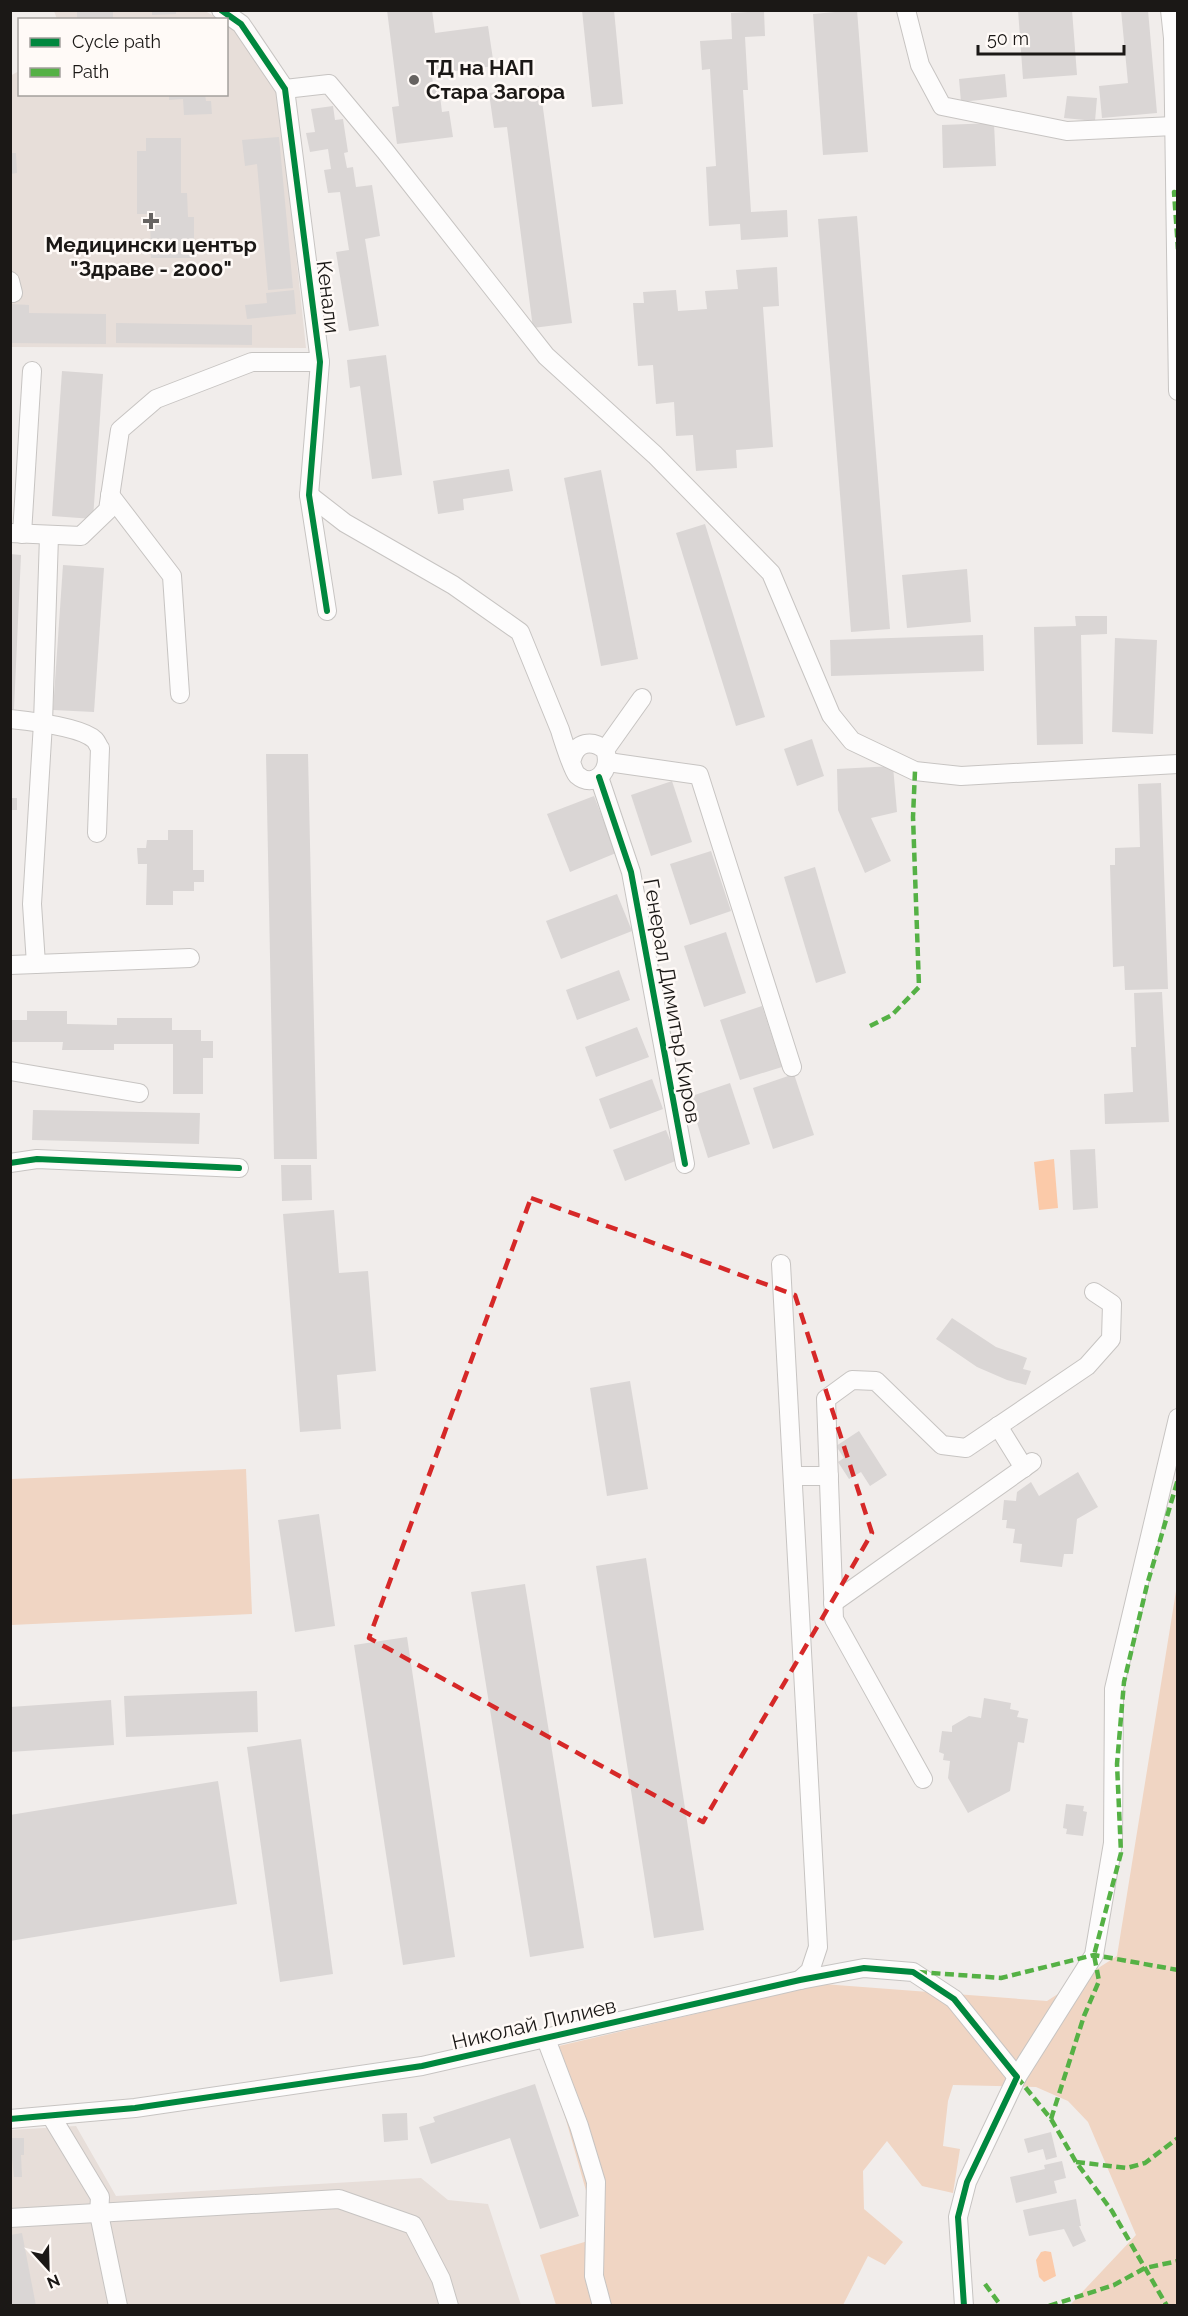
<svg xmlns="http://www.w3.org/2000/svg" width="1188" height="2316" font-family="Raleway,sans-serif">
<style>
.built{fill:#e7ded9}
.green{fill:#f0d5c3}
.water{fill:#fbcaa9}
.building{fill:#dad6d5}
.lines{fill:none;stroke-linecap:round;stroke-linejoin:round}
.minor-casing{stroke:#c7c4c2;stroke-width:20}
.minor{stroke:#fdfcfc;stroke-width:18}
.quiet{stroke:#55b145;stroke-width:4.5;stroke-dasharray:9 4.5;stroke-linecap:butt}
.cycleway-casing{stroke:#fffaf7;stroke-width:10}
.cycleway{stroke:#00873e;stroke-width:6}
.marked{fill:none;stroke:#d62828;stroke-width:4.5;stroke-dasharray:12 8;stroke-linejoin:round}
.poi-dot{fill:#666361;stroke:#fffaf7;stroke-width:2}
.labels{text-anchor:middle;stroke-width:5;stroke-linejoin:round;paint-order:stroke}
.poi-label{font-size:21px;font-weight:bold;fill:#1b1816;stroke:#fffaf7;text-anchor:start}
.street-label{font-size:21px;fill:#1b1816;stroke:#fffaf7}
</style>
<rect width="100%" height="100%" fill="#f1edeb"/>
<g class="built">
<polygon points="54,11 205,11 219,19 57,19"/>
<polygon points="227,24 240,33 279,95 306,348 11,347 10,76 19,71 20,94 226,94"/>
<polygon points="76,2126 116,2196 421,2178 448,2200 488,2204 521,2305 11,2306 11,2130"/>
</g>
<g class="green">
<polygon points="246,1469 252,1614 11,1625 11,1479"/>
<polygon points="1177,1585 1177,2305 1070,2305 1136,2235 1088,2122 1068,2101 1036,2087 953,2085 948,2101 943,2146 960,2149 953,2193 922,2186 887,2141 863,2171 864,2209 903,2242 885,2265 868,2256 843,2305 556,2305 540,2255 588,2241 594,2219 546,2049 823,1984 1047,2001 1117,1956"/>
</g>
<g class="water">
<polygon points="1054,1159 1058,1208 1039,1210 1034,1162"/>
<polygon points="1045,2251 1051,2252 1056,2276 1044,2282 1039,2277 1036,2260 1041,2252"/>
</g>
<g class="building">
<rect x="77" y="10" width="36" height="10"/>
<polygon points="152,10 176,10 176,14 152,15"/>
<polygon points="387,10 432,10 435,33 488,26 494,66 447,72 446,68 431,70 434,89 439,88 442,112 449,111 453,137 397,144 392,107 399,106"/>
<polygon points="582,10 614,10 623,104 592,107"/>
<polygon points="857,10 868,152 823,155 813,14"/>
<polygon points="1018,10 1072,10 1077,75 1023,79"/>
<polygon points="1121,10 1148,10 1157,113 1102,118 1099,86 1128,83"/>
<polygon points="764,11 765,36 745,37 748,90 743,90 751,212 787,210 788,237 741,240 740,224 709,226 706,167 716,166 710,69 702,70 700,41 732,39 731,13"/>
<polygon points="1005,74 1007,97 961,102 959,79"/>
<polygon points="540,86 572,323 533,328 507,127 494,128 489,93"/>
<polygon points="169,94 205,94 206,101 211,101 212,114 184,115 183,99 169,100"/>
<polygon points="1067,96 1097,98 1095,121 1064,118"/>
<polygon points="333,106 335,120 343,119 348,152 344,153 347,168 353,167 356,187 372,185 380,236 365,239 379,326 349,331 336,252 349,250 340,192 328,193 324,170 331,169 328,149 310,152 306,133 315,132 311,109"/>
<polygon points="994,123 996,166 943,168 942,125"/>
<polygon points="279,137 293,288 268,290 257,164 245,166 242,140"/>
<polygon points="146,138 181,138 181,193 187,193 188,217 194,217 194,258 151,258 150,214 137,214 137,151 146,151"/>
<polygon points="10,153 16,153 17,173 10,174"/>
<polygon points="857,216 890,629 851,632 818,219"/>
<polygon points="777,267 779,306 763,307 773,447 736,450 737,468 696,471 693,435 676,436 674,402 656,404 653,365 638,366 633,303 644,303 643,292 676,290 678,311 707,309 705,291 738,289 736,270"/>
<polygon points="294,290 296,314 247,319 245,305 267,303 266,293"/>
<polygon points="10,304 29,305 29,313 106,314 106,344 10,343"/>
<polygon points="116,323 252,325 252,345 116,343"/>
<polygon points="386,355 402,475 372,479 360,386 350,388 347,360"/>
<polygon points="62,371 103,374 93,519 52,516"/>
<polygon points="509,469 513,491 463,499 464,510 438,514 433,481"/>
<polygon points="601,470 638,659 601,666 564,478"/>
<polygon points="705,524 765,717 736,726 676,533"/>
<polygon points="10,554 21,555 14,709 10,709"/>
<polygon points="63,565 104,568 94,712 53,710"/>
<polygon points="967,569 971,622 907,628 902,575"/>
<polygon points="1075,616 1107,616 1107,634 1081,635 1083,744 1037,745 1034,627 1076,626"/>
<polygon points="983,635 984,671 831,676 830,640"/>
<polygon points="1115,638 1157,640 1153,734 1112,732"/>
<polygon points="812,739 824,776 797,786 784,749"/>
<polygon points="266,754 308,754 317,1159 274,1159"/>
<polygon points="893,766 897,812 871,818 891,861 865,873 838,810 837,769"/>
<polygon points="672,781 692,842 651,856 631,795"/>
<polygon points="1161,783 1168,989 1125,990 1124,966 1113,967 1110,865 1115,865 1115,848 1140,847 1138,784"/>
<polygon points="594,796 616,853 570,872 547,814"/>
<rect x="10" y="798" width="7" height="12"/>
<polygon points="168,830 193,830 193,870 204,870 204,882 194,882 194,891 173,891 173,905 146,905 147,864 138,864 137,848 146,848 147,840 168,840"/>
<polygon points="711,851 731,911 690,925 670,864"/>
<polygon points="815,867 846,973 816,983 784,877"/>
<polygon points="617,894 632,931 561,959 546,921"/>
<polygon points="726,932 746,993 704,1007 684,946"/>
<polygon points="619,970 630,1000 577,1020 566,990"/>
<polygon points="1162,992 1169,1122 1105,1124 1104,1094 1133,1092 1131,1047 1136,1047 1134,993"/>
<polygon points="762,1006 782,1067 740,1080 720,1020"/>
<polygon points="27,1011 67,1011 67,1024 117,1025 117,1018 172,1018 172,1030 201,1030 201,1041 213,1041 213,1058 203,1058 203,1094 173,1094 173,1044 114,1044 114,1050 62,1050 63,1042 10,1042 10,1020 27,1020"/>
<polygon points="637,1027 649,1057 596,1077 585,1047"/>
<polygon points="794,1074 814,1135 773,1149 753,1088"/>
<polygon points="652,1079 663,1109 610,1129 599,1099"/>
<polygon points="730,1083 750,1144 708,1158 689,1097"/>
<polygon points="33,1110 200,1113 199,1144 32,1140"/>
<polygon points="666,1130 678,1160 625,1181 613,1150"/>
<polygon points="1095,1149 1098,1208 1073,1210 1070,1150"/>
<polygon points="281,1165 311,1165 312,1200 282,1201"/>
<polygon points="334,1210 339,1273 368,1271 376,1371 337,1375 341,1429 300,1432 283,1214"/>
<polygon points="952,1318 996,1347 1027,1358 1023,1369 1031,1371 1026,1385 1007,1380 977,1367 936,1339"/>
<polygon points="630,1381 648,1489 607,1496 590,1388"/>
<polygon points="859,1431 887,1475 870,1486 861,1472 849,1479 838,1462 844,1458 836,1446"/>
<polygon points="1078,1472 1098,1507 1077,1519 1073,1554 1064,1554 1062,1567 1020,1562 1022,1544 1013,1543 1015,1529 1006,1528 1007,1520 1002,1520 1004,1500 1016,1501 1017,1492 1031,1482 1039,1496"/>
<polygon points="319,1514 335,1626 295,1632 278,1520"/>
<polygon points="646,1558 704,1930 654,1938 596,1566"/>
<polygon points="525,1584 584,1948 530,1957 471,1592"/>
<polygon points="407,1637 455,1957 403,1965 354,1645"/>
<polygon points="257,1691 258,1732 126,1737 124,1696"/>
<polygon points="984,1698 1011,1703 1010,1709 1019,1711 1017,1717 1028,1719 1024,1743 1018,1742 1010,1791 968,1813 948,1778 950,1761 943,1760 944,1754 939,1752 942,1731 952,1732 952,1726 969,1716 981,1718"/>
<polygon points="111,1700 114,1745 10,1752 10,1707"/>
<polygon points="301,1739 333,1974 280,1982 247,1747"/>
<polygon points="218,1781 237,1904 10,1941 10,1815"/>
<polygon points="1066,1804 1084,1806 1083,1811 1087,1812 1083,1836 1066,1834 1067,1829 1063,1828"/>
<polygon points="535,2084 579,2216 540,2229 510,2138 431,2164 419,2127 435,2122 433,2117"/>
<polygon points="407,2113 408,2140 384,2142 382,2114"/>
<polygon points="1051,2132 1057,2157 1046,2160 1043,2149 1028,2153 1024,2139"/>
<polygon points="10,2138 24,2138 24,2155 21,2155 22,2177 14,2177"/>
<polygon points="1062,2161 1066,2178 1054,2181 1057,2193 1016,2203 1010,2177 1045,2169 1044,2165"/>
<polygon points="1076,2199 1081,2226 1079,2226 1086,2241 1073,2247 1064,2229 1029,2236 1023,2210"/>
<polygon points="22,2233 36,2306 11,2306 10,2235"/>
</g>
<g class="lines">
<g class="minor-casing">
<g id="minor">
<polyline points="221,10 241,24 285,89 320,362 309,495 327,611"/>
<polyline points="906,10 920,65 942,106 1067,131 1174,126"/>
<polyline points="1170,10 1173,38 1178,391"/>
<polyline points="285,89 329,84 385,151 546,356 655,455 771,573 831,715 852,741 915,771 961,776 1178,764"/>
<polyline points="10,281 13,293"/>
<polyline points="110,495 172,576 180,694"/>
<path d="M 309,495 L 345,523 L 453,585 L 520,632 L 560,730 C 562,737 573,771 577,775 C 594,790 613,770 605,750 C 592,739 576,742 572,759"/>
<polyline points="10,533 81,536 108,510 120,430 156,399 252,362 320,362"/>
<polyline points="22,534 32,371"/>
<path d="M 10,719 C 29,721 82,727 95,740 C 97,742 98,746 100,748 L 97,833"/>
<polyline points="605,750 642,698"/>
<polyline points="608,762 699,775 792,1067"/>
<polyline points="599,777 631,872 685,1164"/>
<polyline points="36,964 32,904 43,723 49,536"/>
<polyline points="10,965 190,958"/>
<polyline points="10,1071 139,1093"/>
<polyline points="10,1163 37,1159 239,1168"/>
<polyline points="781,1264 818,1947 810,1971 800,1980"/>
<polyline points="998,1426 1024,1468"/>
<polyline points="793,1476 829,1476"/>
<polyline points="833,1603 1032,1462"/>
<polyline points="923,1779 834,1619 826,1399 852,1380 876,1381 942,1445 966,1448 1087,1366 1111,1339 1112,1304 1094,1292"/>
<polyline points="546,2039 579,2126 596,2182 594,2276 602,2306"/>
<polyline points="51,2116 100,2197 99,2214 118,2306"/>
<polyline points="10,2119 135,2108 422,2066 800,1980 864,1968 913,1972 954,1999 1017,2077"/>
<polyline points="10,2218 339,2199 413,2225 441,2279 449,2306"/>
<polyline points="964,2306 958,2217 967,2182 1017,2077 1094,1955 1113,1843 1114,1689 1178,1418"/>
</g>
</g>
<use href="#minor" class="minor"/>
<g class="quiet">
<polyline points="1178,193 1174,192 1178,249"/>
<polyline points="870,1026 892,1015 919,987 913,817 915,771"/>
<polyline points="918,1972 1001,1978 1094,1955 1178,1970"/>
<polyline points="1017,2077 1051,2119 1076,2162 1112,2211 1167,2306"/>
<polyline points="1051,2119 1084,2016 1099,1981 1094,1955 1121,1853 1117,1764 1124,1682 1147,1585 1178,1479"/>
<polyline points="1076,2162 1127,2168 1145,2163 1178,2138"/>
<polyline points="985,2284 1001,2306"/>
<polyline points="1049,2306 1114,2285 1145,2268 1178,2261"/>
</g>
<g class="cycleway-casing">
<g id="cycleway">
<polyline points="221,10 241,24 285,89 320,362 309,495 327,611"/>
<polyline points="599,777 631,872 685,1164"/>
<polyline points="10,1163 37,1159 239,1168"/>
<polyline points="10,2119 135,2108 422,2066 800,1980 864,1968 913,1972 954,1999 1017,2077 967,2182 958,2217 964,2306"/>
</g>
</g>
<use href="#cycleway" class="cycleway"/>
</g>
<path class="marked" d="M 531,1198 L 795,1295 L 872,1533 L 703,1822 L 369,1638 Z"/>
<g class="poi-dot">
<circle cx="414" cy="80" r="6"/>
<path d="M148 212h6v6h6v6h-6v6h-6v-6h-6v-6h6z"/>
</g>
<g class="labels">
<g class="poi-label">
<text x="426" y="75">ТД на НАП<tspan x="426" dy="24">Стара Загора</tspan></text>
<text x="151" y="252" text-anchor="middle">Медицински център<tspan x="151" dy="24">"Здраве - 2000"</tspan></text>
</g>
<g class="street-label">
<text transform="translate(328 297) rotate(83)" y="7">Кенали</text>
<text transform="translate(672 1001) rotate(80)" y="7">Генерал Димитър Киров</text>
<text transform="translate(534 2024) rotate(-13)" y="7">Николай Лилиев</text>
</g>
</g>
<rect width="1188" height="2316" fill="none" stroke="#1b1816" stroke-width="24"/>
<rect x="18" y="18" width="210" height="78" fill="#fffaf7" stroke="#a4a09d" stroke-width="1.5"/>
<rect x="30" y="38" width="30" height="9" fill="#00873e" stroke="#a4a09d" stroke-width="1.5"/>
<text x="72" y="48" font-size="18" fill="#1b1816">Cycle path</text>
<rect x="30" y="68" width="30" height="9" fill="#55b145" stroke="#a4a09d" stroke-width="1.5"/>
<text x="72" y="78" font-size="18" fill="#1b1816">Path</text>
<g transform="translate(48 2268) rotate(158)" stroke="#fffaf7" stroke-width="4.5" paint-order="stroke">
<path d="M0-4.5L10 22L0 15L-10 22Z" fill="#1b1816"/>
<text y="-9" font-size="16" font-weight="bold" text-anchor="middle" fill="#1b1816">N</text>
</g>
<path d="M978 45v9h146v-9" fill="none" stroke="#1b1816" stroke-width="3"/>
<text x="987" y="45" font-size="18" fill="#1b1816" stroke="#fffaf7" stroke-width="4.5" paint-order="stroke">50 m</text>
</svg>
